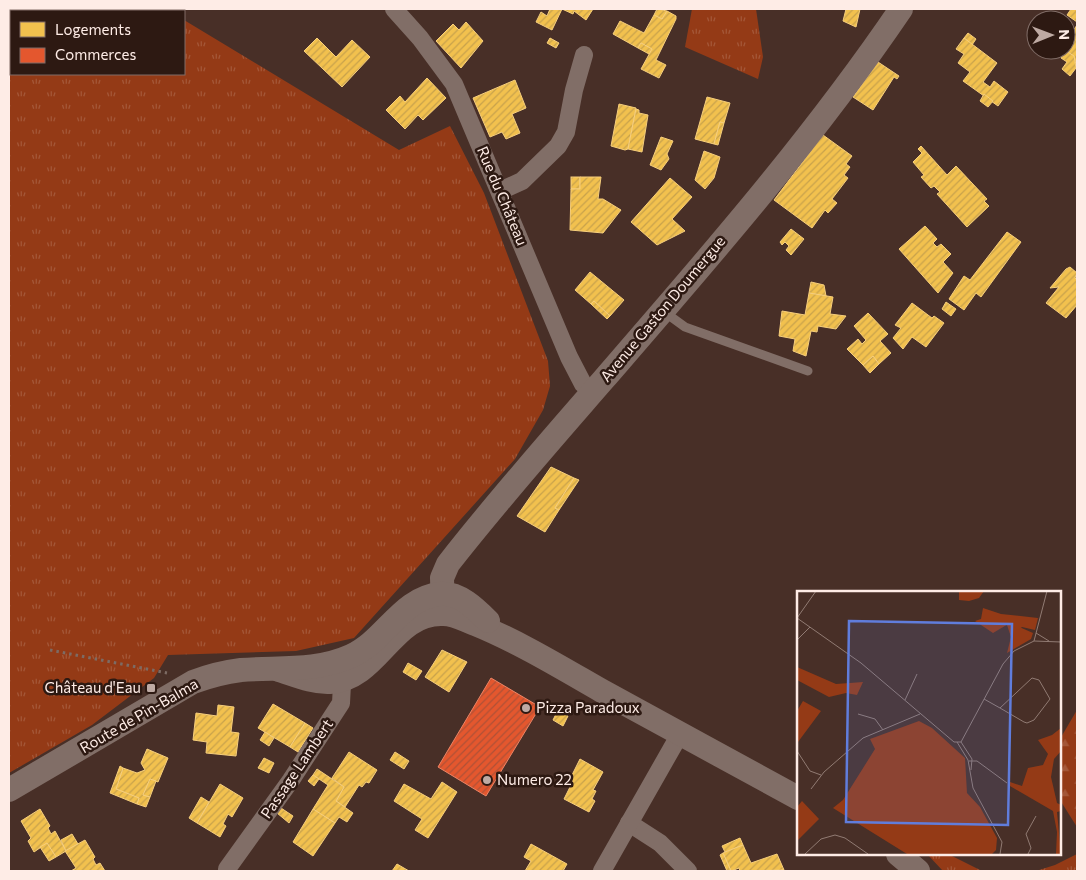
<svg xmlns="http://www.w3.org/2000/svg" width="1086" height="880" font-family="Commissioner,sans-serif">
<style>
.grass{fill:url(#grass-tufts)}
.forest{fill:url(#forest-firs)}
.homes{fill:url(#homes-hatch);stroke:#f6ce7c}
.shops{fill:url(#shops-hatch);stroke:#ec8465}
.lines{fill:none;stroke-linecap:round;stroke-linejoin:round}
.path{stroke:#7d6b64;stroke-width:3;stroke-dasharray:2.5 4;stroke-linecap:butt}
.lane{stroke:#816e67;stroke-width:9}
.street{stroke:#816e67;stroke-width:18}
.secondary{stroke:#816e67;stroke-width:24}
.poi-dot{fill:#beaaa3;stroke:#2d1912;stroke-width:2}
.labels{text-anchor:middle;stroke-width:5;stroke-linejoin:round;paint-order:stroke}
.street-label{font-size:15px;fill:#feece6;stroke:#2d1912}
.poi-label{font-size:15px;fill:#feece6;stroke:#2d1912;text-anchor:start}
.inset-road{fill:none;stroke:#917b73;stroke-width:1}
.view{fill:#607ddc;fill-opacity:0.15;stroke:#607ddc;stroke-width:2.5}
.inset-edge{fill:none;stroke:#feece6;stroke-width:2.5}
</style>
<defs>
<pattern id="grass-tufts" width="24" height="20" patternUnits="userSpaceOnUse" patternTransform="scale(1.25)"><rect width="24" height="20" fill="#943a16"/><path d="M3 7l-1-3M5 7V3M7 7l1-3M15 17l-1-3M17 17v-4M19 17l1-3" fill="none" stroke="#a45738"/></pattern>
<pattern id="forest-firs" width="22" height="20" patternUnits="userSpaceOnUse" patternTransform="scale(1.25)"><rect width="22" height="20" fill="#943a16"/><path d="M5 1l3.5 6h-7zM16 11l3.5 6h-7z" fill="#a45738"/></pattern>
<pattern id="homes-hatch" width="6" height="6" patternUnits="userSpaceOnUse" patternTransform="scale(1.25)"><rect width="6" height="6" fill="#f2c14e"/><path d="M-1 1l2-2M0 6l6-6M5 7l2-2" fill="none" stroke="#c8a24c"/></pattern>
<pattern id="shops-hatch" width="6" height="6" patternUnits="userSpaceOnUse" patternTransform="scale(1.25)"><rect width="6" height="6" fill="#e4572e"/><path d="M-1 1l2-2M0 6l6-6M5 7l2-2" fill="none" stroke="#af5136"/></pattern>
</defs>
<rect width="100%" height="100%" fill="#482f27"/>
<g class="grass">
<polygon points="17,9 165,9 169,11 15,11"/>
<polygon points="692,9 756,9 763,57 758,79 685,47"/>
<polygon points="11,17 11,74 184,74 184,20 399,150 450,126 484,193 548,361 550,386 543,410 515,459 354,638 296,651 168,655 154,678 92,725 9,773 9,21"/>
<polygon points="948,854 980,870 986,871 943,871 928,855"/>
<polygon points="1077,854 1077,871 1036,871 1055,865"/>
</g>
<polygon class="forest" points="1077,710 1077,827 1060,800 1060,739"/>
<g class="homes">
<polygon points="550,9 593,9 586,20 574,11 573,14 562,9 552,30 536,22 541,12 547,16"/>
<polygon points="657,9 667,11 662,19 654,15"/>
<polygon points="846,9 860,9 856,27 843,21"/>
<polygon points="1071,9 1077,9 1077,22 1067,15"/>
<polygon points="667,11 676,16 676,19 656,60 666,65 659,78 641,69 652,49 641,43 638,48 613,34 620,21 644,33 654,15 662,19"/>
<polygon points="466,22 483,41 461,68 436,41 453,24 459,30"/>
<polygon points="1077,25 1077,69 1074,56 1066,51 1073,40 1069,37"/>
<polygon points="968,33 976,39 972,45 964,38"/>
<polygon points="317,38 336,57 352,40 370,57 342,87 304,51"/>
<polygon points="550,38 559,43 556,48 547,43"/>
<polygon points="964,38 997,63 983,82 990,87 994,81 1008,92 998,106 963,81 970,72 958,63 964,54 956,49"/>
<polygon points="641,43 652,49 649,54 638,48"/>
<polygon points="1066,51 1074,56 1076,68 1070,76 1062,69 1067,62 1061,58"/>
<polygon points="878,62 899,76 897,79 894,77 873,110 853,97"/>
<polygon points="427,78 446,98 423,120 418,115 405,129 386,110 400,96 405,102"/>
<polygon points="515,80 526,108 512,114 520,133 506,139 502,132 490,137 473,98"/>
<polygon points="984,94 993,101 988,107 980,101"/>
<polygon points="707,97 730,103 724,123 720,122 714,144 695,139"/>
<polygon points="619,104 636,108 628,149 625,150 611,146"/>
<polygon points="636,109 639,110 639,113 648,115 642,152 628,149"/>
<polygon points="720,122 724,123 718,145 714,144"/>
<polygon points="823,135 852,156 846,164 850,167 844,175 848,178 832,199 837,203 828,213 825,210 812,228 774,200"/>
<polygon points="661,137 673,141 667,154 669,159 661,170 650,165"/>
<polygon points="921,146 947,175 956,166 987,199 984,201 989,206 967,227 937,194 940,192 934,186 931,188 921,177 924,175 913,162 922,153 918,149"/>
<polygon points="704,151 720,157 714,178 705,189 695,180"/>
<rect x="571" y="177" width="9" height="12"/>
<polygon points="580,177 601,177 598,199 603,199 621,210 603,233 570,230 571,189 580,189"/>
<polygon points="670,178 692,197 672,219 685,231 657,245 631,222"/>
<polygon points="925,226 937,239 933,243 937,247 941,244 951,254 943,262 953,273 938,293 899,249"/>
<polygon points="791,229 804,239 791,255 786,250 789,246 785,242 782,245 780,242"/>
<polygon points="1007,232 1021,242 981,297 976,293 964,310 949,299 964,276 970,280"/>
<polygon points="1070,267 1077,273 1075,278 1077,280 1077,305 1066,318 1046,303 1059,287 1050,288 1066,269"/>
<polygon points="590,272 624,300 610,316 594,301 591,304 575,290"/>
<polygon points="811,282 824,285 826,296 809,293"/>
<polygon points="809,293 833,297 830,314 846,316 836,329 818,326 817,332 811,331 806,356 793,351 795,339 779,336 782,311 805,315"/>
<polygon points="594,301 610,316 607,319 591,304"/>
<polygon points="946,302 956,309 951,316 942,309"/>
<polygon points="912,303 932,318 934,316 944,323 926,347 912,337 903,349 893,338 901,328 895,325"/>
<polygon points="868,313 888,334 880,341 891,353 879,364 873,356 863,365 847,349 858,339 862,344 866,340 854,326"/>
<polygon points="873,356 879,364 870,373 863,365"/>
<polygon points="551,467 574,478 555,508 559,510 545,532 517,516"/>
<polygon points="574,478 579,480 559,510 555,508"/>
<polygon points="442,650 467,662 449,692 425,677"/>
<polygon points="408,663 422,671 416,680 403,672"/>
<polygon points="273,704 305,723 290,747 258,728"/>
<polygon points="218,705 234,707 231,732 239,733 236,756 206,753 207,742 193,740 196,713 217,716"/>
<polygon points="558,710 568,716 563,726 553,720"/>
<polygon points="305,723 313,728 298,752 290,747"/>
<polygon points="265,732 274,738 269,746 260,740"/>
<polygon points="147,749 168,758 158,782 150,779 143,795 150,797 146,807 137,804 139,798 116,789 123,768 137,773 145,770 141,763"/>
<polygon points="349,752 377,770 369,783 366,782 362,787 359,785 345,807 336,801 344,787 332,778"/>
<polygon points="395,752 409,761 404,769 390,760"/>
<polygon points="264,758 274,763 269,773 258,768"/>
<polygon points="580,759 603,772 593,790 596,791 592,799 595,801 589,812 564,799 573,781 570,779"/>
<polygon points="120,766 123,768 116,789 139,798 137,804 110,793"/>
<polygon points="317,769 344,787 336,801 353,813 347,822 339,817 335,823 313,809 328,785 313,775"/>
<polygon points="313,775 319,779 314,786 308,781"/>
<polygon points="150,779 156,781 150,797 143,795"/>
<polygon points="442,782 457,792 428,838 415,830 422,819 394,801 404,784 431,799"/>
<polygon points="220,784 243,798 232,817 228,814 223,824 226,826 220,837 197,823"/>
<polygon points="201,797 209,802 197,823 189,818"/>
<polygon points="281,808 293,816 289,823 277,813"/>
<polygon points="40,809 50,826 48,828 51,834 55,831 66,851 56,857 47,843 34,852 28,841 31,838 21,821"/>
<polygon points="313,809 335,823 313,856 293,842"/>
<polygon points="72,834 78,844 66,851 61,840"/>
<polygon points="740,838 743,845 725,852 722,846"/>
<polygon points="85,840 95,857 93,859 96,865 100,863 105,871 71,871 76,868 65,851"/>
<polygon points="47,843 56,857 49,861 40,847"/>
<polygon points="531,844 567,864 563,871 525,871 531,861 524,857"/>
<polygon points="743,845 751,863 777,854 784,870 740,871 739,868 731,871 723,853"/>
<polygon points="723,853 731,871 727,871 720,855"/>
<polygon points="397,864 409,871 392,871"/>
</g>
<polygon class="shops" points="491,678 540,707 486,796 438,767"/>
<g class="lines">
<polyline class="path" points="50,650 167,673"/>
<polyline class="lane" points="663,311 685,327 808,371"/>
<g class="street">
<polyline points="394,9 420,38 454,84 569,357 583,384 592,393"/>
<polyline points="500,191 522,181 558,146 566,132 574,90 584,55"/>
<polyline points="629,823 660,843 688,871"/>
<polyline points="227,869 291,780 341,703 342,684 340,667"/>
<polyline points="602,871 680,734"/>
</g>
<g class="secondary">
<path d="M 443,614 L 442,578 L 448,564 C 497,501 551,440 604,379 C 707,260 812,140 901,9"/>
<path d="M 279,670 C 295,675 313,683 330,682 C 379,679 392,612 443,614 C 455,614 464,620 475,624 C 519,642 560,667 602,691 C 667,727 733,762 798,798"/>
<path d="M 9,790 L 193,682 C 209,676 225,672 241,670 C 278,667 316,672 351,656 C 385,641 401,598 440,594 C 459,592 476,609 488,621"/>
<polyline points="898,854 918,871"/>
</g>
</g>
<g class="poi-dot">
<rect x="146" y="683" width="10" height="10" rx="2.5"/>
<circle cx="526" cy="708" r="5"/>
<circle cx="487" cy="780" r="5"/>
</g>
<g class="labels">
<g class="street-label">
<text transform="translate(502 196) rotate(67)" y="5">Rue du Château</text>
<text transform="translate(663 309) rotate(-50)" y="5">Avenue Gaston Doumergue</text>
<text transform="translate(139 716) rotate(-30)" y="5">Route de Pin-Balma</text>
<text transform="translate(297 769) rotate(-56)" y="5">Passage Lambert</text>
</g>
<g class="poi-label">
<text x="141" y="693" text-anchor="end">Château d'Eau</text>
<text x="536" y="713">Pizza Paradoux</text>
<text x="497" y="785">Numero 22</text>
</g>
</g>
<g transform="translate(797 591)">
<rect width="264" height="264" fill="#482f27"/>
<path d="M 213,32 L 236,42 L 234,48 L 210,62 L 214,46 L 210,34 ZM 0,76 L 39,93 L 66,91 L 60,104 L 49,102 L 32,106 L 0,89 ZM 6,110 L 24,120 L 1,151 L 0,120 ZM 122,130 L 135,137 L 168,167 L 170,202 L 183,216 L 200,247 L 199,259 L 195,263 L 110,263 L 36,217 L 46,209 L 78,158 L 73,148 Z" fill="#943a16"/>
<path d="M 162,0 L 187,0 L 182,7 L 172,10 L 162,9 ZM 186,17 L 204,23 L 241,27 L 238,39 L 225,36 L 221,39 L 213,32 L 196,42 L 178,30 L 184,28 ZM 264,137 L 264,160 L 257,168 L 254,186 L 260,212 L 264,214 L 264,220 L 260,221 L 264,263 L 259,263 L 260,241 L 256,220 L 213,195 L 213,191 L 225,195 L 231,177 L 246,174 L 251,163 L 241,149 L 255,144 ZM 5,210 L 22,228 L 0,250 L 0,216 Z" fill="#943a16"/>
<path class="inset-road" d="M 0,27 L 19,0M 0,27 L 64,72 L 157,151 L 164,151 L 206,73 L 217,60 L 237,50 L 264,51M 239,42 L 252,50M 0,49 L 13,36M 237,50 L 250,0M 187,108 L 203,117 L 227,131 L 230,132 L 237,129 L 253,108 L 242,89 L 235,87 L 203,117M 108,109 L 120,83M 61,123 L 78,128 L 86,139M 160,151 L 171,169 L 176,197 L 205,251 L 203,263M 164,151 L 175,168 L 174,179M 0,160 L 13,180 L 24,184M 172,170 L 180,170 L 210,192M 14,198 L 27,181 L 66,147 L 123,123M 8,263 L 24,248 L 38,244 L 48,247 L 71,263M 231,263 L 234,257 L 229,243 L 239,225"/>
<path class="view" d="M 52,30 L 215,33 L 211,234 L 49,231 Z"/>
<rect width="264" height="264" class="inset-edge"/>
</g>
<rect width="1086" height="880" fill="none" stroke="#feece6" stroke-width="20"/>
<rect x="10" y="10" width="175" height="65" fill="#2d1912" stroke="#816d67"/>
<rect x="20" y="22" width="25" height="15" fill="#f2c14e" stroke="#816d67"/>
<text x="55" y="35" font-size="15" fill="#feece6">Logements</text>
<rect x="20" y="48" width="25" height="15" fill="#e4572e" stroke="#816d67"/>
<text x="55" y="60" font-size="15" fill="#feece6">Commerces</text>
<g transform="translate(1051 35) rotate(89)"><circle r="24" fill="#2d1912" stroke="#816d67"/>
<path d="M0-4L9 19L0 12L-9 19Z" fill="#beaaa3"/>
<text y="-8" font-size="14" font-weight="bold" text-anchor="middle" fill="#feece6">N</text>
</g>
</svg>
